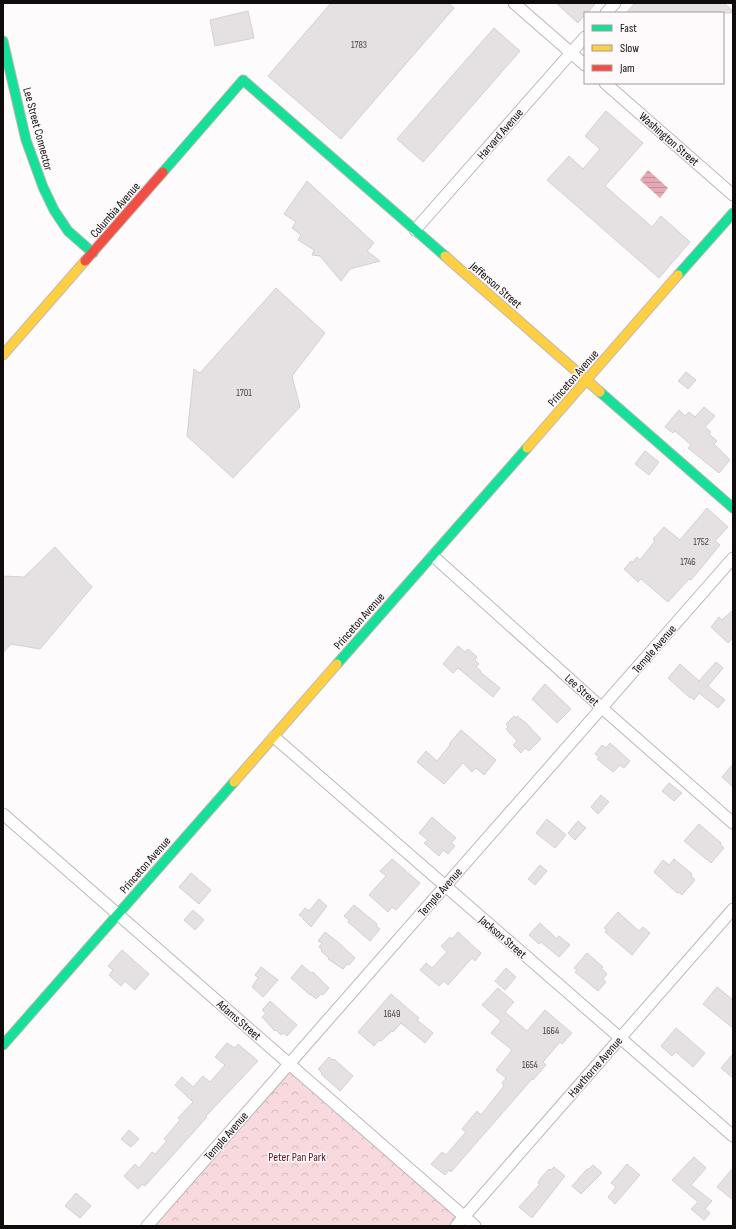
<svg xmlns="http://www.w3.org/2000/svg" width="736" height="1229" font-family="'Sofia Sans Condensed',sans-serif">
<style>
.park{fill:url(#park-crowns)}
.water{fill:url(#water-rules)}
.building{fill:#e5e1e2;stroke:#d5d1d2}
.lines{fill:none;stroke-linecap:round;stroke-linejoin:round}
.street-casing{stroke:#bab7b8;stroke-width:13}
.fast-casing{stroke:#bab7b8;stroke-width:11}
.slow-casing{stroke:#bab7b8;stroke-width:11}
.jam-casing{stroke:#bab7b8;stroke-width:11}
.street{stroke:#fffeff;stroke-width:11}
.fast{stroke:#16e098;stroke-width:9}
.slow{stroke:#ffcf43;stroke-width:9}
.jam{stroke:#f24e42;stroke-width:9}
.labels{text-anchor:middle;stroke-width:3;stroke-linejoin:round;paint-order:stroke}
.number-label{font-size:10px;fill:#474242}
.street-label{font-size:12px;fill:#110c0c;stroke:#fefafb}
.park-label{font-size:12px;fill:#590e23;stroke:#fefafb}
</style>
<defs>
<pattern id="park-crowns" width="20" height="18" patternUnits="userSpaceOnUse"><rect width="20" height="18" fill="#f8dade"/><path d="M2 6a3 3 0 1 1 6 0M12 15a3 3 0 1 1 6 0" fill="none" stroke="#d4babd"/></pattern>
<pattern id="water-rules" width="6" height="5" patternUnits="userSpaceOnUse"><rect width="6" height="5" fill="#e4a9b2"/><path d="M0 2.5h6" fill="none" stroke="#c39098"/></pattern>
</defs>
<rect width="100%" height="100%" fill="#fdfbfc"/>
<polygon class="park" points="288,1059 469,1215 457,1226 151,1226"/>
<polygon class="water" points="648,170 668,188 660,198 640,180"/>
<g class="building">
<polygon points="331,3 448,3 454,8 341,139 268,76"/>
<polygon points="556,3 596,3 587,13 585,13 585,15 578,23"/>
<polygon points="635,3 724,3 733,11 733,13 626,13"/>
<polygon points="248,11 254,38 215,46 210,20"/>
<polygon points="494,28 520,51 423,162 397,139"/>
<polygon points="606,111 643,143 605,186 652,227 661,216 690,242 659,278 547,180 569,156 583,169 600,149 585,136"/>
<polygon points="307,181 374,243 367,251 380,261 350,269 341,281 320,256 312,255 314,250 298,240 301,235 292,228 296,222 284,214"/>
<polygon points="276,288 325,333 292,376 300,407 233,478 187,436 194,369 200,373"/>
<polygon points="686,372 696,380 688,389 678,381"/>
<polygon points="704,407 715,416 705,427 711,432 709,434 717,441 714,444 730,460 719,473 688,448 691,445 675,431 673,433 665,427 679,410 685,416 689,412 695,417"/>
<polygon points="645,451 659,462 649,475 635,464"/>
<polygon points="707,508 728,527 715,541 720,545 691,580 689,579 668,602 641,579 638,582 624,569 631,561 633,562 637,557 640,560 655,541 653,539 664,527 680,540"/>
<polygon points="55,547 92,587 40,649 11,644 3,653 3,576 24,577"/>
<polygon points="733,610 733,638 728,643 711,627 719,617 722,620"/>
<polygon points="458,646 465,652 468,649 477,657 475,660 479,664 476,667 481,671 480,672 500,688 493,697 458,668 453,673 443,664"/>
<polygon points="716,662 723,668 708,686 725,700 718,708 699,693 694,700 691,697 690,698 668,678 680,664 699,681"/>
<polygon points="545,684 571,709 557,723 532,699"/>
<polygon points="514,716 516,718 517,716 526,723 541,739 529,751 525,748 521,753 513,745 517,741 506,729 508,727 506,724"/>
<polygon points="461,730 496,760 484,775 476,768 472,772 463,763 444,784 417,762 426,751 437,761 450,745 449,744"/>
<polygon points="610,743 630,761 624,768 620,765 613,772 597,759 599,757 595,754 602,745 606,748"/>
<polygon points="733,764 733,787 722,777"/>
<polygon points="669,783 682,793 674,801 662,791"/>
<polygon points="601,795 609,802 598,814 591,807"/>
<polygon points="432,817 456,838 451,843 455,846 448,854 443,850 439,856 424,843 428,840 419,833"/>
<polygon points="547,819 566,835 555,848 536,833"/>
<polygon points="578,821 586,828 575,840 568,833"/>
<polygon points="699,824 721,843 720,844 724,848 711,863 684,841"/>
<polygon points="392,859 420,883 396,910 392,907 388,912 369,895 386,876 380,871"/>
<polygon points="674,859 692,874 691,876 695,880 682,895 678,892 677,893 654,872 663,860 669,865"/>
<polygon points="540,865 547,871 535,885 528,879"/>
<polygon points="191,873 211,890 199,904 179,887"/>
<polygon points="319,899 327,906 311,927 303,919 304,918 299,915 305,908 309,911"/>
<polygon points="354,905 377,924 376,926 380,929 370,941 348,922 349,920 344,916"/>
<polygon points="193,910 204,920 195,930 184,920"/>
<polygon points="618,912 639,931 643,927 650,933 632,955 605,932 607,930 604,928"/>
<polygon points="540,923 557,939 559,936 570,945 559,957 541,942 539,944 529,935"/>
<polygon points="325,932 338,942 355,958 349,965 347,964 343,969 328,959 329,958 321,951 322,950 319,947 322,943 318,941"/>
<polygon points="458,932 481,953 475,961 472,958 448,985 444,981 439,986 420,970 426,963 432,968 447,952 441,946 450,937 452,939"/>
<polygon points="122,950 149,974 135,990 125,981 121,986 109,975 113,970 108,966"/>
<polygon points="587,953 603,967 601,968 607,974 603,979 606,982 598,991 575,972 577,970 574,968"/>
<polygon points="302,965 311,973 313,972 329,988 323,995 321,994 316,999 310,994 310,995 291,978"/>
<polygon points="261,967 278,980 263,997 252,987 258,978 255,975"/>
<polygon points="506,968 516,977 505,990 495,981"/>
<polygon points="717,987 733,1000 733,1028 703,1004"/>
<polygon points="498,988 514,1002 505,1012 527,1031 545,1010 572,1033 562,1044 560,1042 543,1062 546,1065 533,1080 532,1079 451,1172 449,1170 445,1175 431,1164 442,1152 446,1155 466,1132 462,1129 477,1111 481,1115 504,1086 502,1083 506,1078 496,1070 512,1050 491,1033 501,1021 482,1005"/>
<polygon points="391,994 419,1018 417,1020 433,1033 425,1043 401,1023 393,1032 392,1031 381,1041 379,1040 374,1046 358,1032"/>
<polygon points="270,1001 297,1025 287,1036 284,1033 281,1035 276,1030 275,1031 262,1017 266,1013 262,1010"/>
<polygon points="676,1028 705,1053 693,1067 676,1052 672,1056 661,1046"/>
<polygon points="227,1043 235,1048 238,1044 258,1061 206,1116 207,1117 145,1186 142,1184 138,1189 124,1176 135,1164 139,1168 152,1152 155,1154 167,1141 164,1139 180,1120 178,1118 193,1102 175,1085 182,1077 193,1087 203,1076 210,1082 225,1065 215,1057"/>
<polygon points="733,1054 733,1078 721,1068"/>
<polygon points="329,1057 333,1060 334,1059 353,1076 340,1091 321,1074 322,1073 318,1069"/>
<polygon points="129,1130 139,1139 131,1147 121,1139"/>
<polygon points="694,1157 706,1168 691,1185 712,1201 705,1209 710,1213 704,1220 691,1209 698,1202 672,1180"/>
<polygon points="627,1164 640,1175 615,1204 608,1197 616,1187 611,1183"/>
<polygon points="593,1165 602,1173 581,1194 572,1186 587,1169 589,1169"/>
<polygon points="554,1167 565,1176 532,1218 519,1207 540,1184 538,1183 540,1179 549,1169 551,1170"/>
<polygon points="733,1168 733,1200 717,1187"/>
<polygon points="76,1193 91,1206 80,1218 65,1206"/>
</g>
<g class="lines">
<g class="street-casing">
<g id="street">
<polyline points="514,3 585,65"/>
<polyline points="606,13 615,3"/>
<polyline points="605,83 733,195"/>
<polyline points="415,230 585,37"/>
<polyline points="433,556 602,708 733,823"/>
<polyline points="274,737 733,1136"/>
<polyline points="3,814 475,1226"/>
<polyline points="147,1226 733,558"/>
<polyline points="456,1226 733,909"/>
</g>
</g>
<g class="fast-casing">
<g id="fast">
<polyline points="3,41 26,140 43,187 54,210 68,231 93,253"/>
<polyline points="163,172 243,80 445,256"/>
<polyline points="678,275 733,213"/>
<polyline points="600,392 733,508"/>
<polyline points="337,664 527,448"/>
<polyline points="3,1045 234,782"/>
</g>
</g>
<g class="slow-casing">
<g id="slow">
<polyline points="445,256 600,392"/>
<polyline points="3,355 85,261"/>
<polyline points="527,448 678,275"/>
<polyline points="234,782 337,664"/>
</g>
</g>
<g class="jam-casing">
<polyline id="jam" points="85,261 163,172"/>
</g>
<use href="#street" class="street"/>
<use href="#fast" class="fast"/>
<use href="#slow" class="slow"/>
<use href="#jam" class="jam"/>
</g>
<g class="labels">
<g class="number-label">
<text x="359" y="48">1783</text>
<text x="244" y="396">1701</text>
<text x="701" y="545">1752</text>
<text x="688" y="565">1746</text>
<text x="392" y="1017">1649</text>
<text x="551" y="1034">1664</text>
<text x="530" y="1068">1654</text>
</g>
<g class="street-label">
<text transform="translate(38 129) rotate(75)" y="4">Lee Street Connector</text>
<text transform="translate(500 134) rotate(-49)" y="4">Harvard Avenue</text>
<text transform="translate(669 139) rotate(41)" y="4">Washington Street</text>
<text transform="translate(115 210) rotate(-49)" y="4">Columbia Avenue</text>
<text transform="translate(496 285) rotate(41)" y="4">Jefferson Street</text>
<text transform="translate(573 378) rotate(-49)" y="4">Princeton Avenue</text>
<text transform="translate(359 621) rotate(-49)" y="4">Princeton Avenue</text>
<text transform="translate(654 649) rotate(-49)" y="4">Temple Avenue</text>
<text transform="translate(582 690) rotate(42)" y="4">Lee Street</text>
<text transform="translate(145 865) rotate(-49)" y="4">Princeton Avenue</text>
<text transform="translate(440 892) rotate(-49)" y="4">Temple Avenue</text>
<text transform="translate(503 937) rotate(41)" y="4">Jackson Street</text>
<text transform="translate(239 1020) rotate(41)" y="4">Adams Street</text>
<text transform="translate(595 1067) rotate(-49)" y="4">Hawthorne Avenue</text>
<text transform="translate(226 1136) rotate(-49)" y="4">Temple Avenue</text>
</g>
<g class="park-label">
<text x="297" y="1161">Peter Pan Park</text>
</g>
</g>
<rect width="736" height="1229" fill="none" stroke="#110c0c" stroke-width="8"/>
<rect x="584" y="12" width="140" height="72" fill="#fefafb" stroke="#9f9b9b"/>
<rect x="592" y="25" width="20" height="6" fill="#16e098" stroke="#9f9b9b"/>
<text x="620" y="32" font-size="12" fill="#110c0c">Fast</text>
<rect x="592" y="45" width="20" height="6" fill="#ffcf43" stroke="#9f9b9b"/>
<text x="620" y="52" font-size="12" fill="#110c0c">Slow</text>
<rect x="592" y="65" width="20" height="6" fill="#f24e42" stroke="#9f9b9b"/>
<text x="620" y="72" font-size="12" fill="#110c0c">Jam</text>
</svg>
